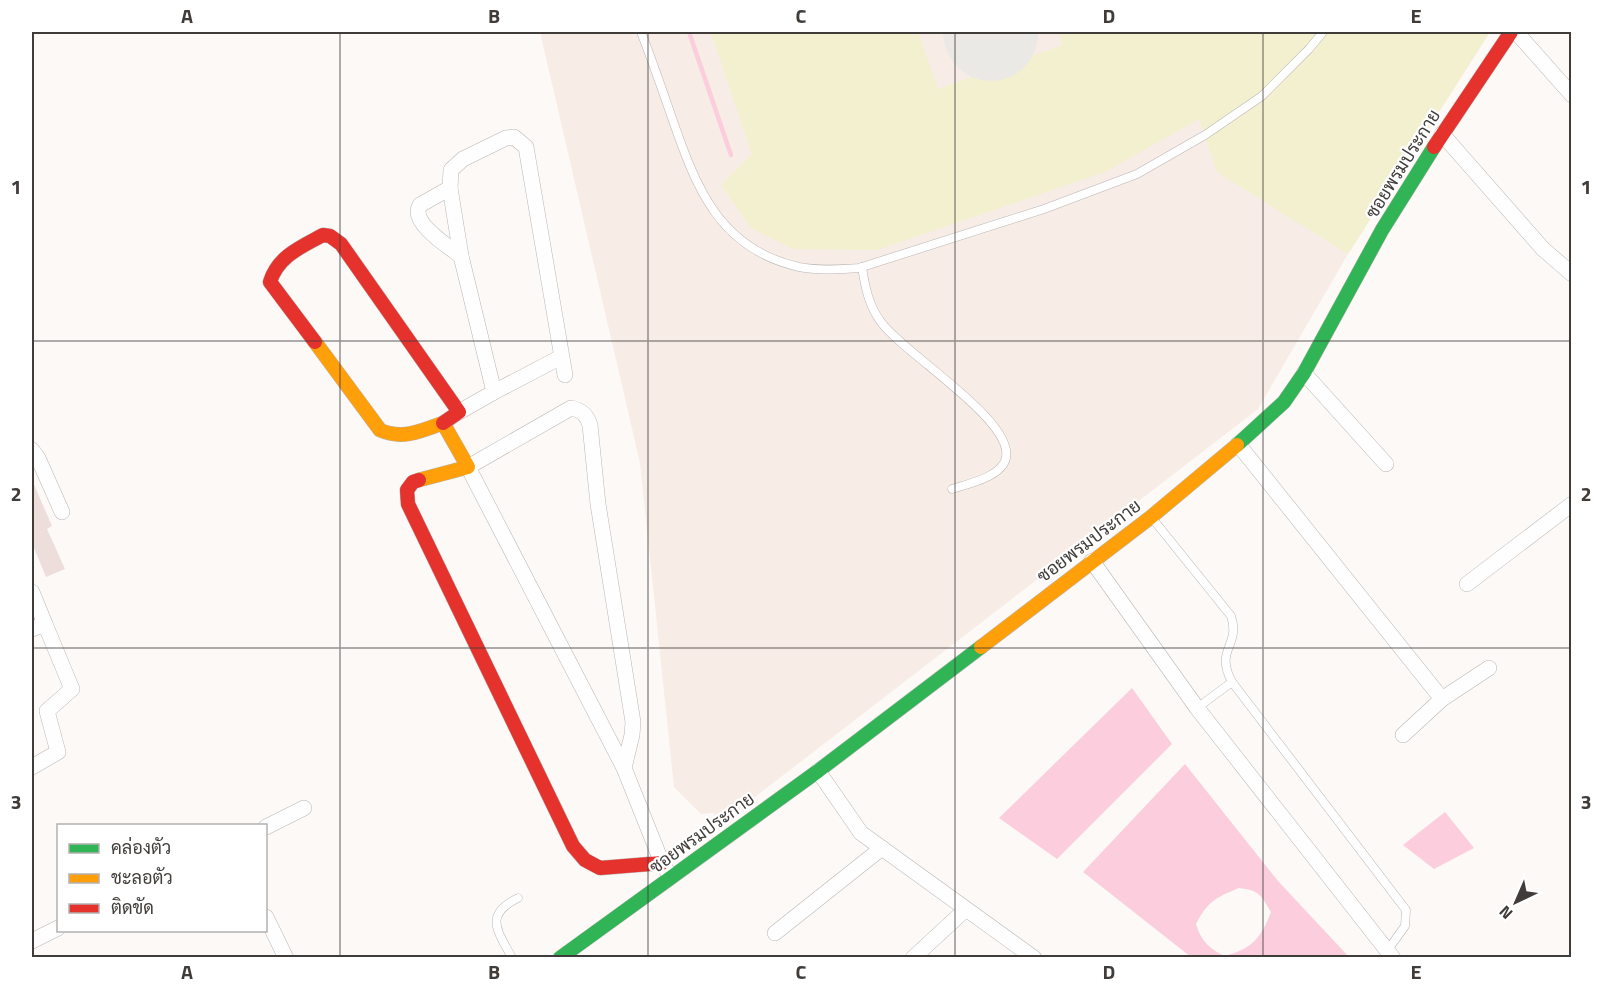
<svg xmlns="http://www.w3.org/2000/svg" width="1603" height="989" font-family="'Titillium Web',Sarabun,sans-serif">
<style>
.built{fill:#f7ece6}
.green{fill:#f2f0ce}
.water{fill:#fccddd;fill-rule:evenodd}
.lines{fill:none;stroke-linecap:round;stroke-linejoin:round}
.stream{stroke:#fccddd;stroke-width:4.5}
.runway{stroke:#ebe9e6;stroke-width:94}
.building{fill:#eddedc}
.lane-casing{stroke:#b9b6b4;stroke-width:9}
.street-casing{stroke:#b9b6b4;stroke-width:16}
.fast-casing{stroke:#b9b6b4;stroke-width:15}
.slow-casing{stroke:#b9b6b4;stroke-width:15}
.jam-casing{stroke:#b9b6b4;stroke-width:15}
.lane{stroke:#fffefe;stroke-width:8}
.street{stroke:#fffefe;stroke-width:15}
.fast{stroke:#30b455;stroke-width:14}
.slow{stroke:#ff9f0a;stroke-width:14}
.jam{stroke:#e5322d;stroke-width:14}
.grid{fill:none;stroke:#403c3a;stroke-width:1.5;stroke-opacity:0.55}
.labels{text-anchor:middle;stroke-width:4.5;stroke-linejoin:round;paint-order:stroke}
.street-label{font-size:18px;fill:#403c3a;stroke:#fff}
.neatline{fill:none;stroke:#403c3a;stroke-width:2}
.grid-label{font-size:20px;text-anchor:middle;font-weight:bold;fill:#403c3a}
</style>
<rect width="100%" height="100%" fill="#fcf9f6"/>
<polygon class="built" points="540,32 1490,32 1348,254 1258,409 720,824 713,813 701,814 674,787 640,463"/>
<polygon class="green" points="711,32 918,32 938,89 1063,45 1059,32 1490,32 1348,254 1217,172 1199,119 1105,172 877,250 793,249 751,228 721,185 752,154"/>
<g class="water">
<polygon points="1132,688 1172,744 1057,859 999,818"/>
<path d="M 1185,764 L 1278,881 L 1349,957 L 1191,957 L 1083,872 ZM 1239,888 C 1259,890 1261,895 1271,912 C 1262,937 1251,950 1224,956 C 1209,948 1201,941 1196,924 C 1208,901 1215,898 1239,888 Z"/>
<polygon points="1445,812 1474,848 1434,869 1403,845"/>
</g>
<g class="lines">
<polyline class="stream" points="689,32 731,155"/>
<polyline class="runway" points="990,32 991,34"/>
</g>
<polygon class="building" points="32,480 52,526 47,529 65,569 46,577 32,543"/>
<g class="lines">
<g class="lane-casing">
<g id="lane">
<path d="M 641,32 C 652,60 662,89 672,118 C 696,187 719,249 799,267 C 819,271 840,269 859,268 L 1044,209 L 1137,174 L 1205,135 L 1262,96 L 1309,49 L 1323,32"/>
<path d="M 862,267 C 865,287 869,306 881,322 C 904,354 1014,420 1006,458 C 1002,477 967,484 952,489"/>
<path d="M 1152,518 L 1231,616 C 1241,646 1214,649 1232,682 L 1406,910 L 1405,926 L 1387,951"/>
<polyline points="1197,708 1232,682"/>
<path d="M 512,958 C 498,931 483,915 518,898"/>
</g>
</g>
<g class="street-casing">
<g id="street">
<polyline points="1516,32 1572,95"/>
<polyline points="1442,134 1543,249 1572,274"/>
<path d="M 450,188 L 420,205 C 409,222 449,247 461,256"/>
<polyline points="1304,373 1386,464"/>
<polyline points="494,392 561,357"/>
<polyline points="459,412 494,392 461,256 450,188 451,170 463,159 506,138 514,137 526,147 565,375"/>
<polyline points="1238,444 1442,699"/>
<polyline points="32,450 38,458 62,512"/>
<polyline points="1092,561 1197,708 1393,958"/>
<polyline points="1467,584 1572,504"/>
<polyline points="32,592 45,624 32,629"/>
<polyline points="1403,735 1442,699 1489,668"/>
<polyline points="32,767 58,752 47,711 72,689 45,624"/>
<path d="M 624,768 L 632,735 L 633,722 L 598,504 L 590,425 C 587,415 582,410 571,408 L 468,467 L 624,768 L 662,863 L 667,871"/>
<polyline points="818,771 861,833 1034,958"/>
<polyline points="266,827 304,808"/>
<polyline points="266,917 286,958"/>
<polyline points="775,933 882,848"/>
<polyline points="32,941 58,928"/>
<polyline points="913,958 966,909"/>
</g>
</g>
<g class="fast-casing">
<g id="fast">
<polyline points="1237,445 1284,402 1304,373 1382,230 1434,147"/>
<polyline points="560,958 818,771 981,647"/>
</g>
</g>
<g class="slow-casing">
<g id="slow">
<path d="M 315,342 L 380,430 C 402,440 422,431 443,423 L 468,467 L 419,480"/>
<polyline points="981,647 1151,517 1237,445"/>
</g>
</g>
<g class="jam-casing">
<g id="jam">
<polyline points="1434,147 1511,32"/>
<path d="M 315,342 L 270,282 C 278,256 301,247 323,235 L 330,236 L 341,244 L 459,412 L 443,423"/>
<polyline points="419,480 413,482 407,490 408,504 573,846 585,860 600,868 662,863"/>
</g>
</g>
<use href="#lane" class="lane"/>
<use href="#street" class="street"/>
<use href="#fast" class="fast"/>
<use href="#slow" class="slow"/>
<use href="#jam" class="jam"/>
</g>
<path class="grid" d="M 340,32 L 340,958M 648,32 L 648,958M 955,32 L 955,958M 1263,32 L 1263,958M 32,341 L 1572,341M 32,648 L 1572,648"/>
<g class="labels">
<g class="street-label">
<text transform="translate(1403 164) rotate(-58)" y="6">ซอยพรมประกาย</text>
<text transform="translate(1089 541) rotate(-37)" y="6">ซอยพรมประกาย</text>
<text transform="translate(702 833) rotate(-36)" y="6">ซอยพรมประกาย</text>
</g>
</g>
<rect width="1603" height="989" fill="none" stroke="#ffffff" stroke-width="66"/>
<rect x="57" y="824" width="210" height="108" fill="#ffffff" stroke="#b3b1b0" stroke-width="1.5"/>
<rect x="69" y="844" width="30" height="9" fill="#30b455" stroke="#b3b1b0" stroke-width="1.5"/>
<text x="111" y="854" font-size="18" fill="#403c3a">คล่องตัว</text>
<rect x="69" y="874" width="30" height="9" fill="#ff9f0a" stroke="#b3b1b0" stroke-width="1.5"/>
<text x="111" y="884" font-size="18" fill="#403c3a">ชะลอตัว</text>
<rect x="69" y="904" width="30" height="9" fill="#e5322d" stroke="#b3b1b0" stroke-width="1.5"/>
<text x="111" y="914" font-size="18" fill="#403c3a">ติดขัด</text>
<g transform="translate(1516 902) rotate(224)" stroke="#ffffff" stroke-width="4.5" paint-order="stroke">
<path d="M0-4.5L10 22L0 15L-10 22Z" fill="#403c3a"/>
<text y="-9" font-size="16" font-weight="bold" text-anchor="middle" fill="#403c3a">N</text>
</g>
<rect x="33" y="33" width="1537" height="923" class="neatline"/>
<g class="grid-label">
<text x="187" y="23">A</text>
<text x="494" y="23">B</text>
<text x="801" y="23">C</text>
<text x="1109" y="23">D</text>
<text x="1416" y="23">E</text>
<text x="16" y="194">1</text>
<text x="1586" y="194">1</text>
<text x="16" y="501">2</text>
<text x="1586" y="501">2</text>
<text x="16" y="809">3</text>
<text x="1586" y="809">3</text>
<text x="187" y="979">A</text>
<text x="494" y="979">B</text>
<text x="801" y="979">C</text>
<text x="1109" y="979">D</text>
<text x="1416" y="979">E</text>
</g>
</svg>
